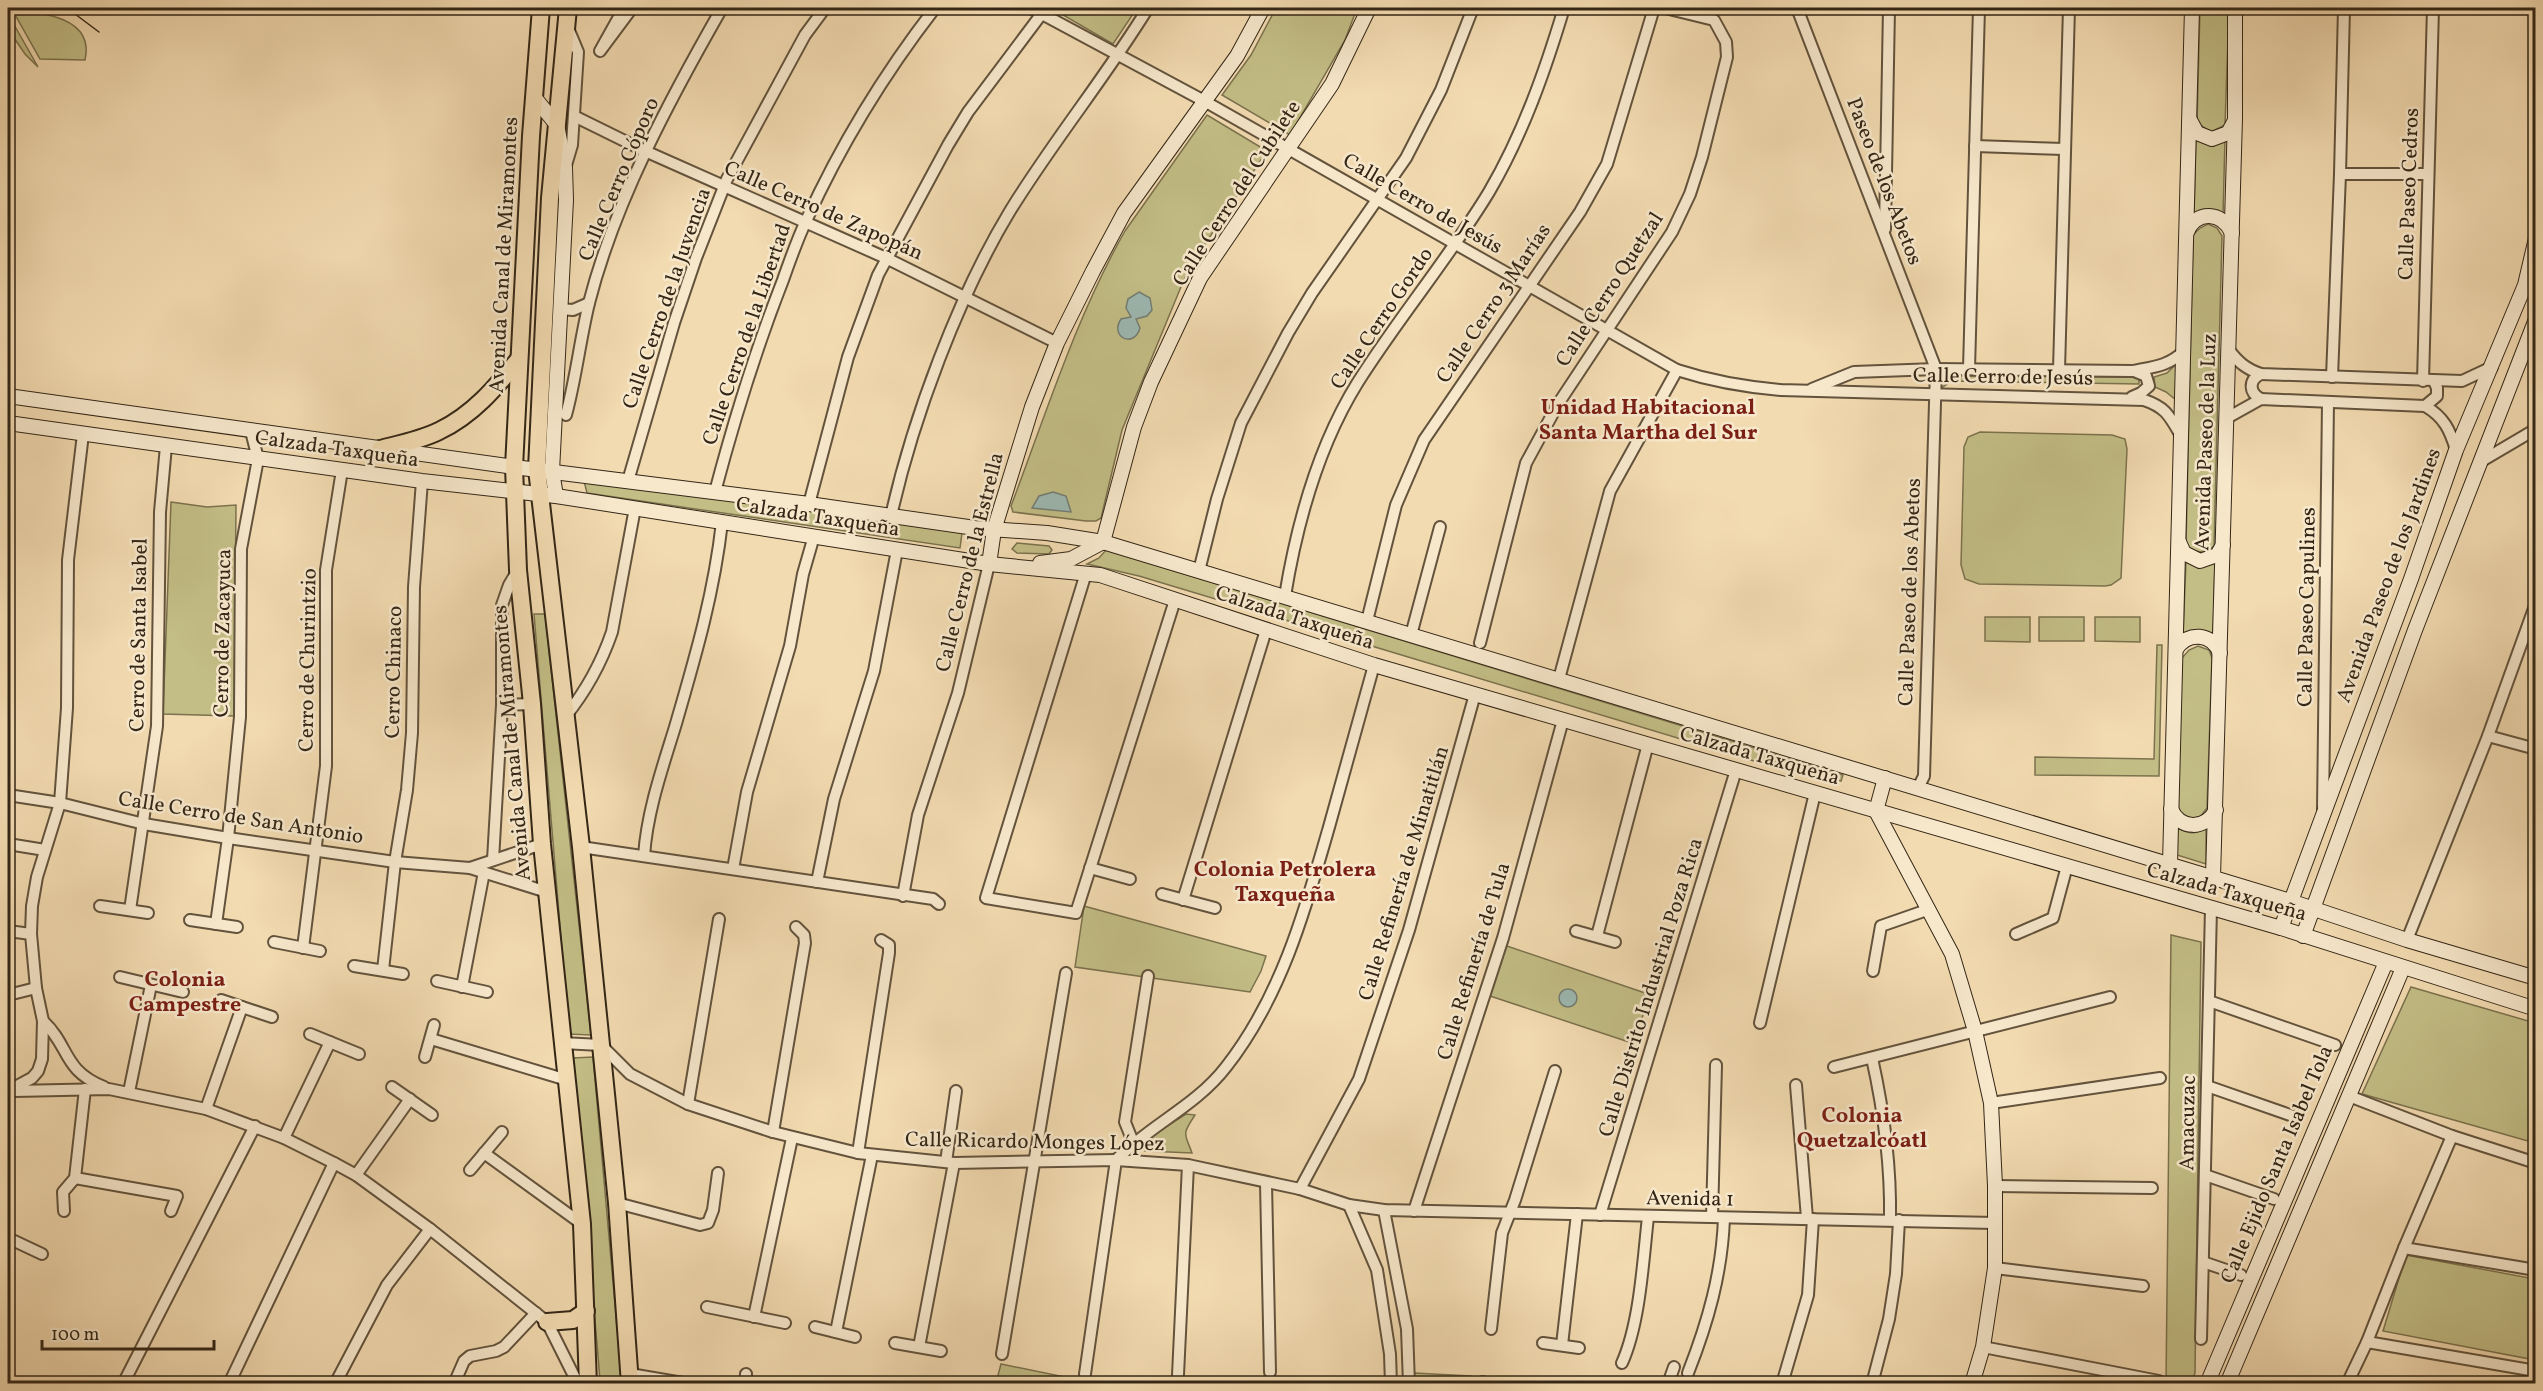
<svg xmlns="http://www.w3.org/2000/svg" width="2543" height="1391" font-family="Vollkorn,serif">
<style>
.green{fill:#c3be86;stroke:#7b724e;stroke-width:1.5}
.water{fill:#9db9b3;stroke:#737e74;stroke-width:1.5}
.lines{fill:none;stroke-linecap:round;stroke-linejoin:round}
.street-casing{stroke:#63533d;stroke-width:14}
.secondary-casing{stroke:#332616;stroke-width:16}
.primary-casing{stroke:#332616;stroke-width:20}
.street{stroke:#f7e8cc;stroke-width:10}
.secondary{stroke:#f7e8cc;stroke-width:14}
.primary{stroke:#f3dbb1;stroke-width:16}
.tram{stroke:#332616;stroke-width:1.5}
.labels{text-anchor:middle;stroke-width:5;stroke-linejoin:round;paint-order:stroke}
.street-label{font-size:21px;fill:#332616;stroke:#f7e8cc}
.neighbourhood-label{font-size:22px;font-weight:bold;fill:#7a1f14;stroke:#f7e8cc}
</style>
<rect width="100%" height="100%" fill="#f3dbb1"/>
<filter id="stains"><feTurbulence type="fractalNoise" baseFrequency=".00333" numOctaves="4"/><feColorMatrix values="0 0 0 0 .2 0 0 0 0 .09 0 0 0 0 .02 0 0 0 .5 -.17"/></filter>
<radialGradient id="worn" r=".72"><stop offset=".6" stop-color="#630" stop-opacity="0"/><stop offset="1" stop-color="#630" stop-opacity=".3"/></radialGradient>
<g class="green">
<polygon points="1051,8 1137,8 1113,44"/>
<polygon points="1276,8 1357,8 1345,40 1290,135 1222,95 1251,55"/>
<polygon points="2200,8 2229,8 2225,125 2211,132 2197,123"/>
<path d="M 13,11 C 41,12 95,17 85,60 L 40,59 Z"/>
<polygon points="8,14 38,67 25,54 8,29"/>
<path d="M 1207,115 L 1267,151 L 1193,262 L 1183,282 L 1122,430 L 1101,518 L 1096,521 L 1086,521 L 1013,512 L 1011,506 C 1046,414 1076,317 1125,231 Z"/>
<polygon points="2196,138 2225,138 2223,215 2194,215"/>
<path d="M 2208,224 L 2217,228 L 2222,236 L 2214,546 C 2204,554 2195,554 2186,545 L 2193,235 L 2200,228 Z"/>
<polygon points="2177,363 2176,400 2166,392 2155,387 2154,377 2167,373"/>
<polygon points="1937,374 1951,376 2139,377 2139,384 1952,381 1938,390"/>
<polygon points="1980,432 2112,435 2125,439 2127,449 2121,578 2111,585 2105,586 1979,584 1965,579 1961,565 1964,447 1968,437"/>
<polygon points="583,477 962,533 960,548 587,493"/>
<polygon points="171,502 207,507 236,505 234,716 163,714"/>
<polygon points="1017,543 1049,546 1052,550 1049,554 1017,553 1012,549"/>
<polygon points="1106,550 1843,775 1841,781 1776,762 1754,761 1139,576 1087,564 1099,558"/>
<path d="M 2186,561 C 2197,565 2204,568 2215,561 L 2213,638 L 2183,637 Z"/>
<polygon points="534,614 545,614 591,1035 569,1034"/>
<polygon points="1985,617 2030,617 2030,642 1985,641"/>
<rect x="2039" y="617" width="45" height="24"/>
<polygon points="2095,617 2140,617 2140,642 2095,641"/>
<polygon points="2157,645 2162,645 2159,776 2035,775 2035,757 2154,759"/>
<polygon points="2198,646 2209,650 2212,658 2207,808 2200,817 2192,820 2183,815 2176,806 2182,658 2189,650"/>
<path d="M 2177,827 C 2188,834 2195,835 2206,828 L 2206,864 L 2177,855 Z"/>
<polygon points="1084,906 1266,956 1261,971 1250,992 1075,967"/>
<polygon points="2171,935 2201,942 2195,1373 2191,1384 2166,1383"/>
<polygon points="1504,945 1651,995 1632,1043 1487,995"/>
<polygon points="2411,987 2535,1023 2535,1143 2362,1094"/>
<polygon points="593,1057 622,1383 600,1380 573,1058"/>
<path d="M 1186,1114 L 1195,1115 C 1181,1136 1185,1133 1192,1153 L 1145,1151 L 1143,1145 L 1156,1133 Z"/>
<polygon points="2406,1255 2535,1279 2535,1360 2383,1331"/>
<polygon points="1001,1364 1089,1382 996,1383"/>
<polygon points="1414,1373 1471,1376 1470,1383 1414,1384"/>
</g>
<g class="water">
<path d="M 1139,292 L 1150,298 L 1152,310 L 1147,316 L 1136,319 L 1140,328 C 1134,349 1109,337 1121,319 L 1131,317 L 1126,308 L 1128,299 Z"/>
<polygon points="1053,492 1066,496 1071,512 1032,508 1039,496"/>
<circle cx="1568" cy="998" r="9"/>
</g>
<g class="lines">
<g class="street-casing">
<g id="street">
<polyline points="624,8 600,51 632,8"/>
<path d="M 1031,8 L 1206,102 L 1677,370 C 1711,381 1745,387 1781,390 L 2144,400 C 2165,407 2169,415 2180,434"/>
<polyline points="1797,8 1936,369 1924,776 1918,788"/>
<polyline points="574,116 645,151 886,258 1057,343"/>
<polyline points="1975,146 2064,149"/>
<polyline points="566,165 572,145 578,52 568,28"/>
<polyline points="2340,174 2427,174"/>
<polyline points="1885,229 1889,8"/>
<polyline points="560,309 573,310 589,303"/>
<path d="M 2229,350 C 2238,362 2246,369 2261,374 L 2462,381 L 2492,367"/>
<polyline points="1969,369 1979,8"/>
<polyline points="2059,370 2069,8"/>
<path d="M 2261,374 C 2248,380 2249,393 2261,399"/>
<polyline points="2332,377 2340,174 2344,8"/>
<polyline points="2423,381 2433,8"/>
<path d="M 1812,389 L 1854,372 L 1936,369 L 2133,371 C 2153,367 2169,366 2184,351"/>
<polyline points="2132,397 2141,393 2149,386 2146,376 2134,371"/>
<polyline points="2425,406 2437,396 2437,388 2434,381"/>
<path d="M 566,415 C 576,378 580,340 589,303 C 615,201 670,99 722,8"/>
<path d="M 2227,418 L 2261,399 L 2425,406 C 2444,417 2450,430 2456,450"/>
<polyline points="2480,462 2536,429"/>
<polyline points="628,481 674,323 696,258 727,179 805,35 825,8"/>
<path d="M 715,492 C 734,420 756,349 783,280 C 790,260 797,240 806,221 C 841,144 884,74 935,8"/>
<polyline points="809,504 848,357 878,275 948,145 968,112 1046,8"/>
<path d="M 891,516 C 913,418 958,297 1010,211 C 1053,141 1105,78 1148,8"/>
<polyline points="1199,571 1217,499 1241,423 1288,333 1312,293 1406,158 1441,90 1473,8"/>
<polyline points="1086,573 986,898 1076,913 1175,600"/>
<path d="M 1285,596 C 1297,523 1318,446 1358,382 C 1399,317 1449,258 1489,192 C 1523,134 1545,71 1564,8"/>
<polyline points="1367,621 1396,505 1424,440 1580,212 1607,164 1654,8"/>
<polyline points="1411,635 1440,527"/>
<polyline points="1480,643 1526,463 1558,404 1672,232 1690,194 1702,157 1727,57 1726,42 1714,20 1665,8"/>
<polyline points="1559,679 1610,491 1677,370"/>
<polyline points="502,705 532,704"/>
<path d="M 565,717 C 586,691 601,664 612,632 L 635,508"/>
<polyline points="2488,736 2536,749"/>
<polyline points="8,795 60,803 144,824 228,838 395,862 470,868 547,892"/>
<polyline points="2323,810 2328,402"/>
<polyline points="8,844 45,850"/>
<polyline points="581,847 933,899 939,904"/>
<path d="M 644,856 C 647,812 662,769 675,727 C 695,658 714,594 722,522"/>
<polyline points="493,860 502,705 502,605 509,585 518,570"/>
<polyline points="470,868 542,844"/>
<polyline points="1090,868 1130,879"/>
<polyline points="733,869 747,792 790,646 803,574 814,536"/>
<polyline points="817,882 834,799 874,671 897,550"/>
<polyline points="1162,894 1215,908"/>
<polyline points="903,896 918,815 958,693 989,564"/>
<polyline points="1183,900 1266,630"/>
<polyline points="100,906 148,913"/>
<polyline points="130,910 157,726 160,512 166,446"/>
<polyline points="190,920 237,927"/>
<polyline points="216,924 228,838 240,717 241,549 258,459 251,431"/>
<polyline points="8,931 31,934"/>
<polyline points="1576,931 1615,942"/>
<polyline points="2016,934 2053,918 2067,866"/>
<polyline points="1597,936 1648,744"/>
<polyline points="2407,940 2488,736 2536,603"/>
<polyline points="274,942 320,951"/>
<polyline points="303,948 326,766 326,570 342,470"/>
<polyline points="354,966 403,974"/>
<polyline points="383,970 395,862 407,790 412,733 414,587 422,481"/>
<polyline points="1873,971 1881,926 1927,910"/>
<polyline points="120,977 183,992"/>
<polyline points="437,981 487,992"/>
<polyline points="462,987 484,872"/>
<polyline points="8,995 36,988"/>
<polyline points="221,1000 272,1017"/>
<polyline points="2209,1001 2335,1045"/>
<path d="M 43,1021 C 70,1046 62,1070 104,1087"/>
<polyline points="1760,1023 1815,793"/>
<polyline points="310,1034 359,1054"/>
<polyline points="431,1039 567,1080"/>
<polyline points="562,1043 601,1045 630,1074 688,1104 773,1132 858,1153 954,1163 1116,1160 1188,1165 1300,1189 1349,1205 1384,1210 1995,1223"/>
<polyline points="425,1057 434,1025"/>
<path d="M 1872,1058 C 1884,1112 1891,1165 1890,1220"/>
<polyline points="1834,1067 2110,997"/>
<polyline points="1796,1085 1807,1218"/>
<polyline points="2207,1086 2293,1116"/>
<polyline points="392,1087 432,1115"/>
<polyline points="8,1091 32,1078 38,1071 42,1059 43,1021 36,988 31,934 32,906 37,877 60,803 67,708 68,560 83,434"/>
<polyline points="14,1091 109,1089 206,1109 284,1138 334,1163 356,1175 430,1229 547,1322 578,1384"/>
<polyline points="129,1092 151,985"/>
<polyline points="2349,1096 2452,1136 2536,1163"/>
<polyline points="1991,1103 2160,1078"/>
<polyline points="688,1104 719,919"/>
<polyline points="206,1109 242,1007"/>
<polyline points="773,1132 805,943 804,935 796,927"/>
<polyline points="284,1138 330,1042"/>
<polyline points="1133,1142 1125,1122 1148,976"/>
<polyline points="484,1153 582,1224"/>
<polyline points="858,1153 889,953 889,945 881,940"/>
<polyline points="946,1162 956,1091"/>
<polyline points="470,1170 502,1132"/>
<polyline points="356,1175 410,1099"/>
<polyline points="2205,1175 2274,1199"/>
<polyline points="75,1178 177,1196 171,1211"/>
<polyline points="1266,1183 1270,1372"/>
<polyline points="1995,1186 2152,1188"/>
<polyline points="1300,1189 1359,1079 1409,930 1475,694"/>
<polyline points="617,1203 700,1225 708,1223 713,1210 718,1173"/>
<polyline points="1349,1205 1377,1270 1390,1354 1391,1384"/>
<polyline points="1384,1210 1407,1329 1409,1384"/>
<polyline points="64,1211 63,1192 75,1178 85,1089"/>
<polyline points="1414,1211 1503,938 1563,720"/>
<polyline points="1600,1215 1736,770"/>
<polyline points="1712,1217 1716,1065"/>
<polyline points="8,1238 42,1254"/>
<polyline points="2404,1248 2536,1270"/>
<polyline points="2203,1262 2241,1275"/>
<polyline points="1995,1268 2143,1286"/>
<polyline points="707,1307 785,1323"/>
<polyline points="754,1317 792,1138"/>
<polyline points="815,1327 855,1337"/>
<polyline points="1491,1329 1502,1233 1515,1200 1555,1071"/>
<polyline points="836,1332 872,1155"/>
<polyline points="2201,1339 2211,908"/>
<polyline points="2367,1342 2536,1371"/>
<polyline points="895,1343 941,1351"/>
<polyline points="1543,1343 1579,1348"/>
<polyline points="1562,1345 1577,1214"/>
<polyline points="919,1347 954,1163"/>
<polyline points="1983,1347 2159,1381"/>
<polyline points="1002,1354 1066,973"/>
<path d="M 1622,1363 C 1640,1323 1643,1261 1648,1217"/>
<path d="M 1688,1373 C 1708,1322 1722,1273 1724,1218"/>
<polyline points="630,1374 689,1384"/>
<path d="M 1085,1374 L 1116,1160 C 1150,1125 1196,1106 1226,1067 C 1281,997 1305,911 1329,827 C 1344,773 1359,719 1374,665"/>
<polyline points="1178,1375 1188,1165"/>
<polyline points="123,1384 255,1126"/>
<polyline points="229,1384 334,1163"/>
<polyline points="335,1384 387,1285 430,1229"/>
<polyline points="454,1384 464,1361 470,1356 496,1351 504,1347 536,1313"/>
<polyline points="745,1384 746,1374"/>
<polyline points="1483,1384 1483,1382"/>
<polyline points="1668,1384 1674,1367"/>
<polyline points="1782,1384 1808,1295 1813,1219"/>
<polyline points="1872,1384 1889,1319 1896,1274 1899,1220"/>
<polyline points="2347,1384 2367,1342 2404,1248 2452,1136"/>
</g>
</g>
<g class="secondary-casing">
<g id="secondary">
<polyline points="534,97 557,125 565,167 566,200 552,471 556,496"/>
<polyline points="2190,120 2197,133 2212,139 2228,133 2234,122"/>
<path d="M 2187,232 C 2196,210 2222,211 2232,233"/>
<polyline points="8,396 514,467 809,504 975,528 1047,533 1103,542 2290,901 2407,940 2536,978"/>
<polyline points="8,423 422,481 556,496 989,564 1100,575 1374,665 2281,928 2536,1009"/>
<polyline points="1103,542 1134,427 1151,382 1200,278 1332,84 1369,8"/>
<polyline points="2179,542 2184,553 2200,561 2217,555 2223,545"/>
<polyline points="1040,563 1071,559 1103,542"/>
<polyline points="989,564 994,530 1032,407 1057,343 1093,271 1124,213 1237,56 1263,8"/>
<path d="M 2176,649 C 2188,631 2212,633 2220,653"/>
<polyline points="1885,778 1876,811 1952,954 1975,1031 1991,1103 1995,1186 1995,1268 1983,1347 1972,1384"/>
<path d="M 2171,809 C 2180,830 2205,830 2216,810"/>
<polyline points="2170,864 2192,8"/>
<polyline points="2213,877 2235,118 2235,8"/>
<polyline points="2281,928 2411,579 2456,450 2525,285 2536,238"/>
<polyline points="2303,936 2415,630 2536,319"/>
<polyline points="2207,1384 2386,962"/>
<polyline points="2227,1384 2403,968"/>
</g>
</g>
<g class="primary-casing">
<g id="primary">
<polyline points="541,8 531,136 514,467 518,570 532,704 542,844 582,1224 588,1384"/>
<polyline points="568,8 550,198 537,469 581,847 617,1203 630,1384"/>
<path d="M 380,449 C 400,444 421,440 439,431 C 473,415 496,387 519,359"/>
<polyline points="547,1322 573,1320 586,1311"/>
</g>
</g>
<use href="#street" class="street"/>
<use href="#secondary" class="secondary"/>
<use href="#primary" class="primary"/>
<polyline class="tram" points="50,8 75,14 99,32"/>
</g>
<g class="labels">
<g class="street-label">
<text transform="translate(618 179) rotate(-67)" y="7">Calle Cerro Cóporo</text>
<text transform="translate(1885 181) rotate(69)" y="7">Paseo de los Abetos</text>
<text transform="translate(1236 193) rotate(-57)" y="7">Calle Cerro del Cubilete</text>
<text transform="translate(2408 194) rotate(-88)" y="7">Calle Paseo Cedros</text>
<text transform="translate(1423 203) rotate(30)" y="7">Calle Cerro de Jesús</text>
<text transform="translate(824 210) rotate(24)" y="7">Calle Cerro de Zapopán</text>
<text transform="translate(503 255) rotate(-87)" y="7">Avenida Canal de Miramontes</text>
<text transform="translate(1609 289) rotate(-57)" y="7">Calle Cerro Quetzal</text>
<text transform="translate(666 298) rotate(-71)" y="7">Calle Cerro de la Juvencia</text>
<text transform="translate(1493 303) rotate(-56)" y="7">Calle Cerro 3 Marías</text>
<text transform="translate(1381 318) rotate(-56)" y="7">Calle Cerro Gordo</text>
<text transform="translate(746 334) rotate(-71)" y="7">Calle Cerro de la Libertad</text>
<text transform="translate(2003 376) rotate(1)" y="7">Calle Cerro de Jesús</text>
<text transform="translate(2205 442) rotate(-88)" y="7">Avenida Paseo de la Luz</text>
<text transform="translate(337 448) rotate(8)" y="7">Calzada Taxqueña</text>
<text transform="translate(818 516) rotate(9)" y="7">Calzada Taxqueña</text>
<text transform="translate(969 562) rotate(-76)" y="7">Calle Cerro de la Estrella</text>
<text transform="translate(2388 575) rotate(-70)" y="7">Avenida Paseo de los Jardines</text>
<text transform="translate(1909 592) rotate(-88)" y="7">Calle Paseo de los Abetos</text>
<text transform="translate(2306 607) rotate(-89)" y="7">Calle Paseo Capulines</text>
<text transform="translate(1295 617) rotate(18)" y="7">Calzada Taxqueña</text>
<text transform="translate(222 633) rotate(-89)" y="7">Cerro de Zacayuca</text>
<text transform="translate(138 635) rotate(-89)" y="7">Cerro de Santa Isabel</text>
<text transform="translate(307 660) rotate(-89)" y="7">Cerro de Churintzio</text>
<text transform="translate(393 672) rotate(-89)" y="7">Cerro Chinaco</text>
<text transform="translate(511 743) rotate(-95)" y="7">Avenida Canal de Miramontes</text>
<text transform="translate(1760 755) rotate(16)" y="7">Calzada Taxqueña</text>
<text transform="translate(241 817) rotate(9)" y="7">Calle Cerro de San Antonio</text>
<text transform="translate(1403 873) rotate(-73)" y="7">Calle Refinería de Minatitlán</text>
<text transform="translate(2227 891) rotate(16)" y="7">Calzada Taxqueña</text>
<text transform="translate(1473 961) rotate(-73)" y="7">Calle Refinería de Tula</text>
<text transform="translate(1650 987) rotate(-73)" y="7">Calle Distrito Industrial Poza Rica</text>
<text transform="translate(2187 1123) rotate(-89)" y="7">Amacuzac</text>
<text transform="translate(1035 1141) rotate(1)" y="7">Calle Ricardo Monges López</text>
<text transform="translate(2276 1164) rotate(-67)" y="7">Calle Ejido Santa Isabel Tola</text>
<text transform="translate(1690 1198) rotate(1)" y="7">Avenida 1</text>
</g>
<g class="neighbourhood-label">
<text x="1648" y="414">Unidad Habitacional<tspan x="1648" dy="25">Santa Martha del Sur</tspan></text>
<text x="1285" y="876">Colonia Petrolera<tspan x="1285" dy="25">Taxqueña</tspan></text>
<text x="185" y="986">Colonia<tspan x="185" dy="25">Campestre</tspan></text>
<text x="1862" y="1122">Colonia<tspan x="1862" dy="25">Quetzalcóatl</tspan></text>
</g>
</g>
<rect width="2543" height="1391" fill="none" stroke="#f3dbb1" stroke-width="30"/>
<rect x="9" y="9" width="2525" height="1373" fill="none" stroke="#332616" stroke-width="3"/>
<rect x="15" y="15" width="2513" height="1361" fill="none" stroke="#332616" stroke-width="1.5"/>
<path d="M42 1340v9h172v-9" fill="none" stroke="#332616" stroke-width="3"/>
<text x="51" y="1340" font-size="18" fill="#332616" stroke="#f7e8cc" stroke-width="4.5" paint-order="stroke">100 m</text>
<rect width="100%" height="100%" filter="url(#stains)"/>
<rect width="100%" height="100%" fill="url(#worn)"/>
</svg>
